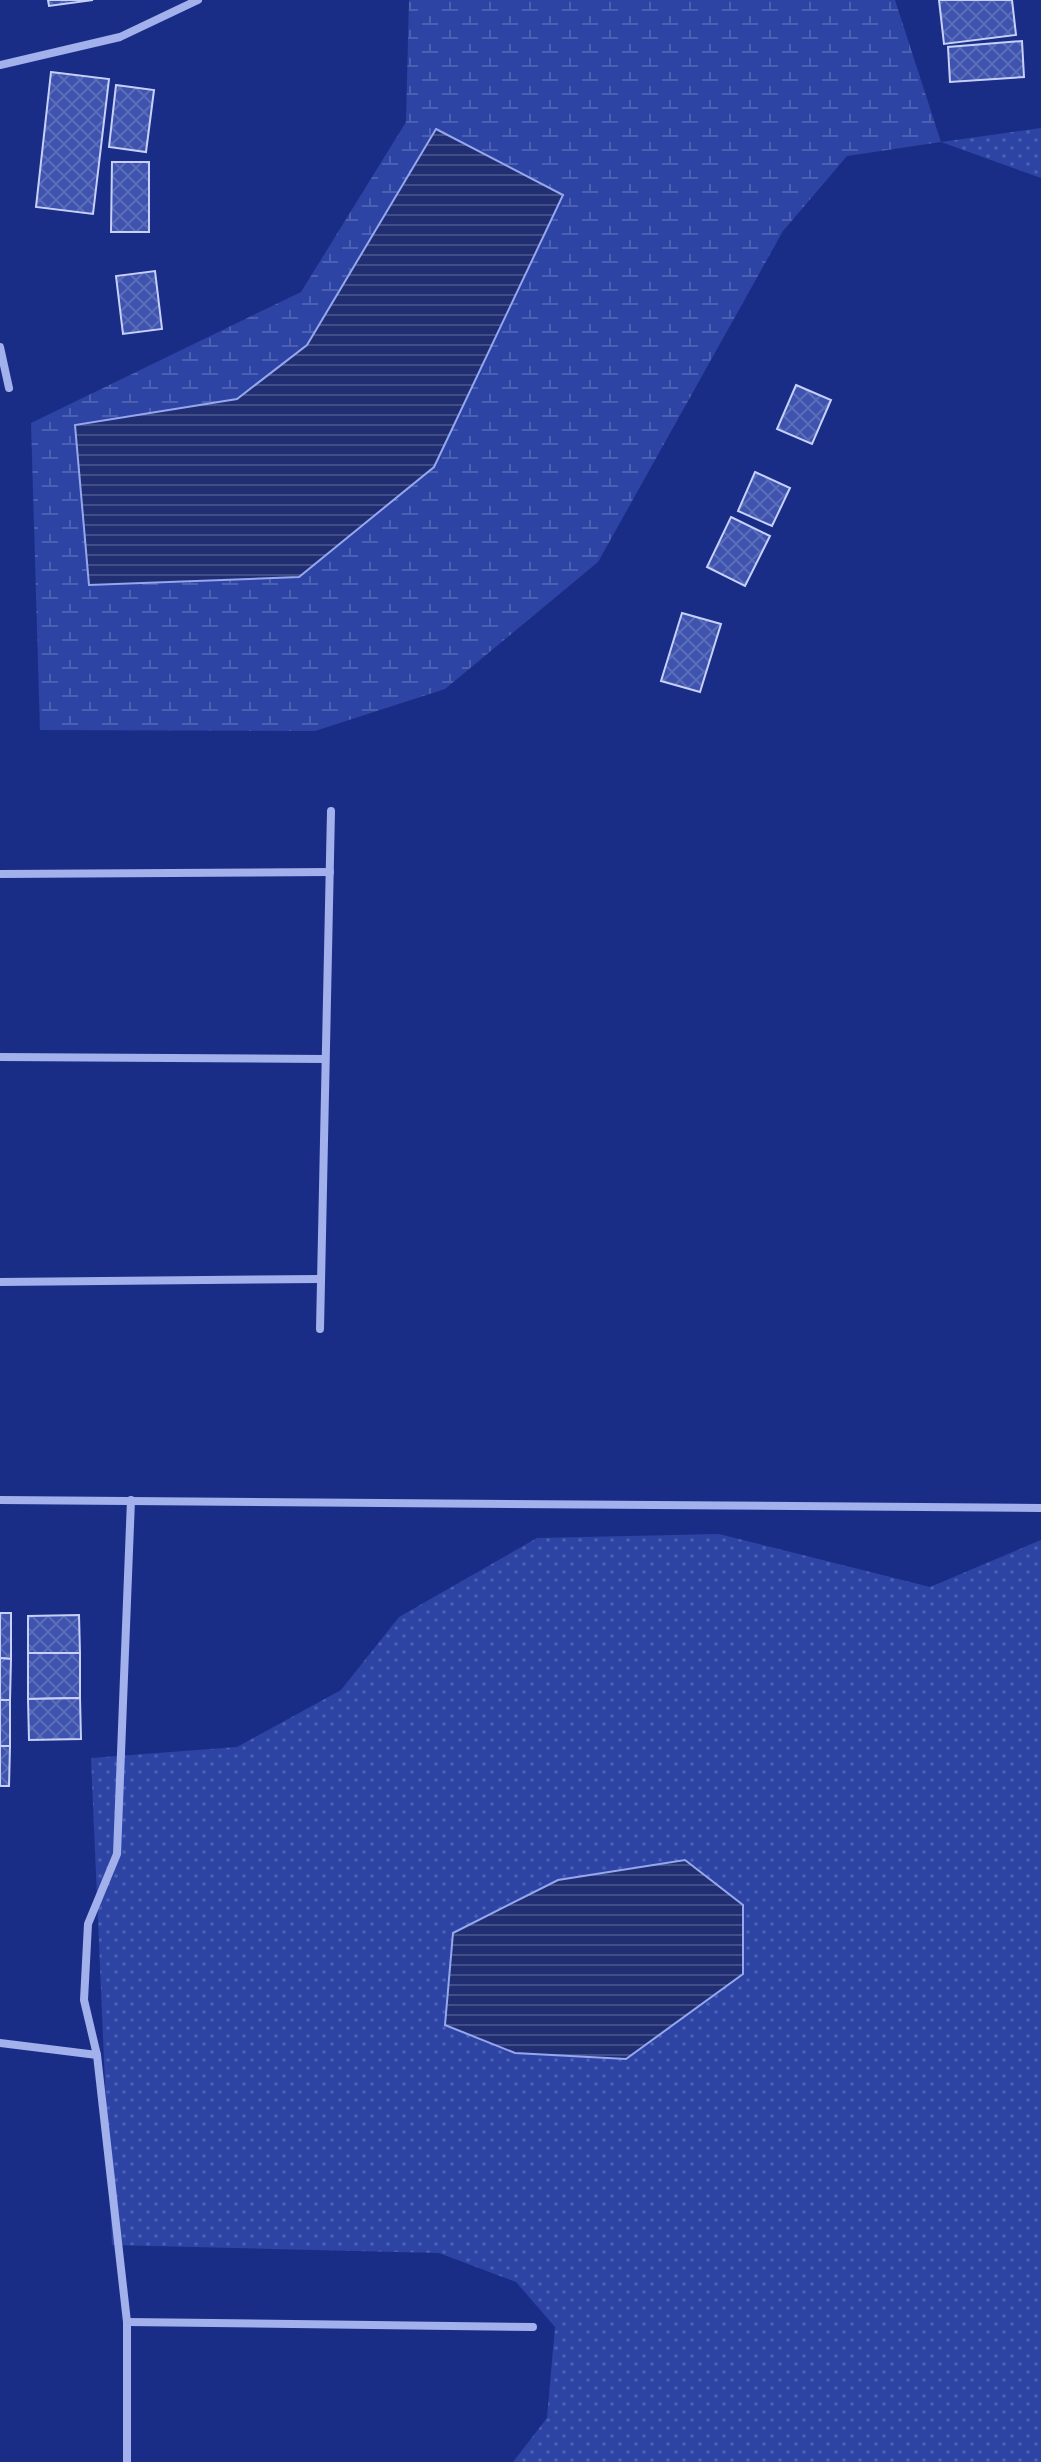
<svg xmlns="http://www.w3.org/2000/svg" width="1041" height="2462" font-family="'Alegreya Sans',sans-serif">
<style>
.grass{fill:url(#grass-dots)}
.wetland{fill:url(#wetland-marsh)}
.water{fill:url(#water-rules);stroke:#95a7ee;stroke-width:2}
.building{fill:url(#building-cross-hatch);stroke:#c7d0f9;stroke-width:2}
.lines{fill:none;stroke-linecap:round;stroke-linejoin:round}
.street{stroke:#a2b0ec;stroke-width:8}
</style>
<defs>
<pattern id="grass-dots" width="8" height="8" patternUnits="userSpaceOnUse" patternTransform="scale(2)"><rect width="8" height="8" fill="#2d44a4"/><path d="M2 2h.1M6 6h.1" fill="none" stroke="#4c60b2" stroke-width="1.8" stroke-linecap="round"/></pattern>
<pattern id="wetland-marsh" width="20" height="14" patternUnits="userSpaceOnUse" patternTransform="scale(2)"><rect width="20" height="14" fill="#2d44a4"/><path d="M1 5h8M5 5V1M11 12h8M15 12V8" fill="none" stroke="#4c60b2"/></pattern>
<pattern id="water-rules" width="6" height="5" patternUnits="userSpaceOnUse" patternTransform="scale(2)"><rect width="6" height="5" fill="#212f72"/><path d="M0 2.5h6" fill="none" stroke="#424e87"/></pattern>
<pattern id="building-cross-hatch" width="8" height="8" patternUnits="userSpaceOnUse" patternTransform="scale(2)"><rect width="8" height="8" fill="#3e53ad"/><path d="M0 0l8 8M0 8l8-8" fill="none" stroke="#5b6db9"/></pattern>
</defs>
<rect width="100%" height="100%" fill="#1a2d86"/>
<g class="grass">
<polygon points="1041,128 1041,178 941,142"/>
<polygon points="719,1534 930,1587 1041,1540 1041,2462 513,2462 547,2418 555,2327 516,2282 439,2253 112,2245 91,1758 237,1747 341,1690 399,1617 537,1538"/>
</g>
<polygon class="wetland" points="409,0 895,0 941,142 847,156 783,231 598,562 445,689 315,731 40,730 31,423 301,292 406,122"/>
<g class="water">
<polygon points="436,129 563,195 434,467 299,577 89,585 75,425 237,399 307,345"/>
<polygon points="685,1860 743,1905 743,1974 626,2059 515,2053 445,2025 453,1933 558,1880"/>
</g>
<g class="building">
<polygon points="48,0 93,0 49,6"/>
<polygon points="939,0 1012,0 1016,35 944,44"/>
<polygon points="1022,41 1024,77 950,82 948,47"/>
<polygon points="51,72 109,79 93,214 36,207"/>
<polygon points="116,85 154,90 146,152 109,147"/>
<polygon points="112,162 149,162 149,232 111,232"/>
<polygon points="155,271 162,329 123,334 116,276"/>
<polygon points="796,385 831,400 812,444 777,429"/>
<polygon points="755,472 790,488 772,526 738,511"/>
<polygon points="731,517 770,536 745,586 707,567"/>
<polygon points="682,613 721,624 700,692 661,681"/>
<polygon points="0,1613 11,1613 11,1659 0,1658"/>
<polygon points="79,1615 80,1653 28,1653 28,1616"/>
<polygon points="28,1653 80,1653 80,1698 28,1699"/>
<polygon points="0,1658 11,1659 10,1700 0,1700"/>
<polygon points="80,1698 81,1739 29,1740 28,1699"/>
<rect x="0" y="1700" width="10" height="46"/>
<polygon points="0,1746 10,1746 9,1786 0,1786"/>
</g>
<g class="lines">
<g class="street">
<polyline points="0,65 120,37 198,0"/>
<polyline points="0,347 9,388"/>
<polyline points="0,874 330,872"/>
<polyline points="0,1057 325,1059"/>
<polyline points="0,1282 320,1279"/>
<polyline points="320,1329 331,811"/>
<polyline points="0,1500 1041,1508"/>
<polyline points="0,2043 97,2055 127,2322 127,2462"/>
<polyline points="97,2055 84,2000 88,1924 117,1854 131,1500"/>
<polyline points="127,2322 533,2327"/>
</g>
</g>
</svg>
